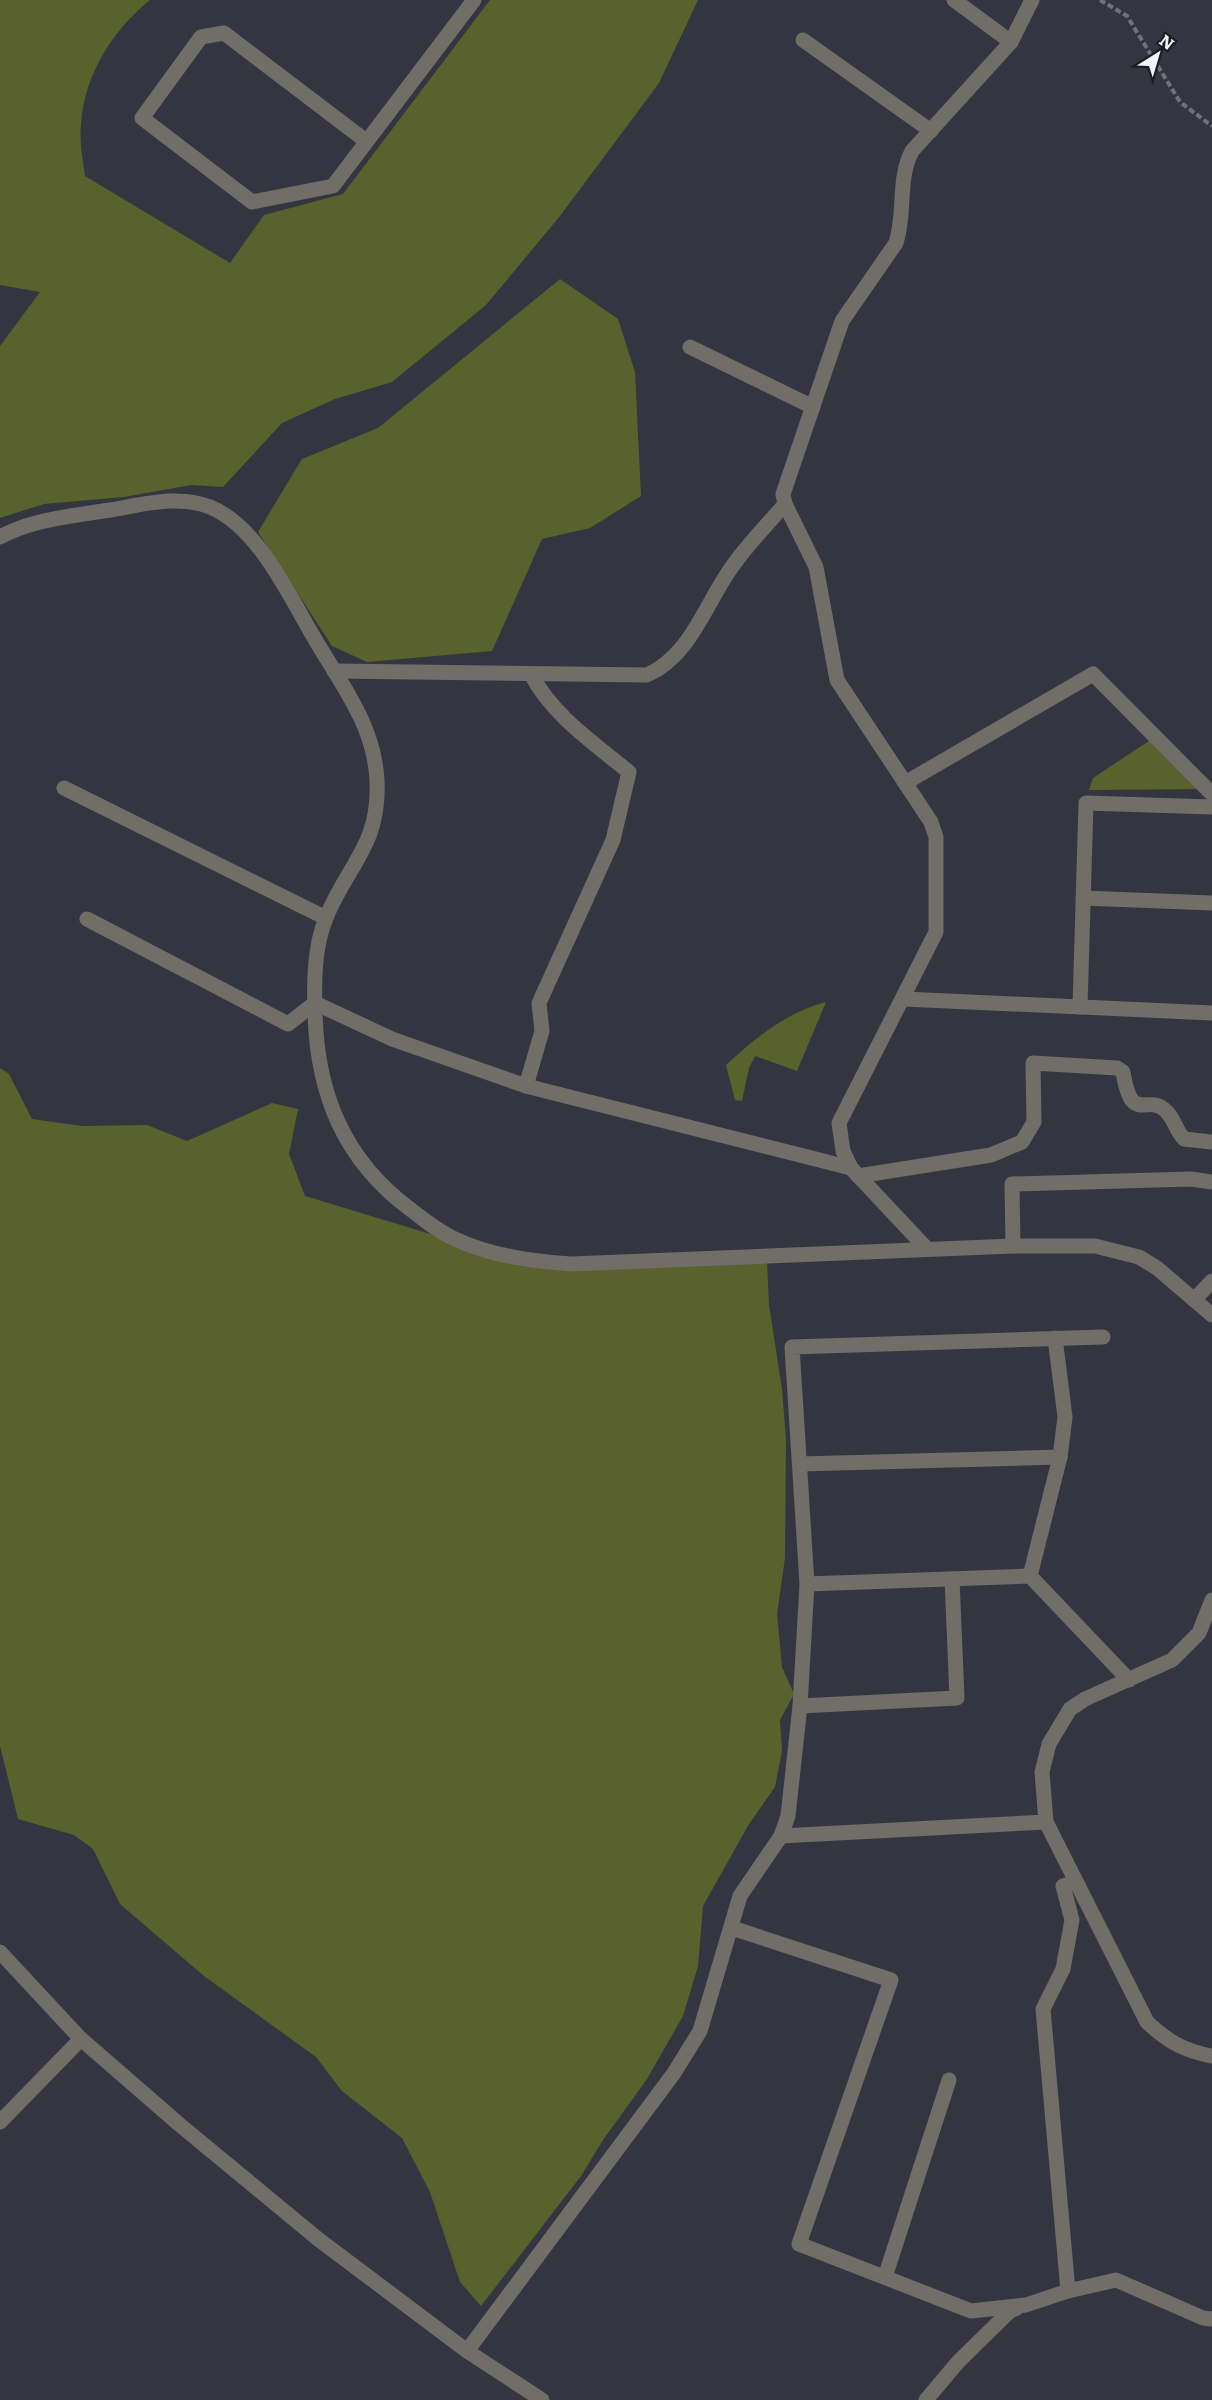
<svg xmlns="http://www.w3.org/2000/svg" width="1212" height="2400" font-family="Literata,serif">
<style>
.green{fill:#59622c}
.lines{fill:none;stroke-linecap:round;stroke-linejoin:round}
.path{stroke:#6f717b;stroke-width:4;stroke-dasharray:6 3;stroke-linecap:butt}
.minor{stroke:#716e68;stroke-width:15}
</style>
<rect width="100%" height="100%" fill="#333641"/>
<g class="green">
<path d="M 0,0 L 150,0 C 112,31 84,75 81,125 C 79,141 83,160 85,176 L 230,263 L 264,215 L 343,194 L 490,0 L 698,0 L 659,83 L 560,216 L 486,305 L 392,382 L 335,399 L 282,423 L 223,487 L 191,485 L 124,497 L 44,504 L 0,518 L 0,346 L 40,292 L 0,285 Z"/>
<polygon points="560,279 618,319 635,372 641,496 590,528 542,539 492,651 367,662 332,646 258,532 302,459 378,428"/>
<polygon points="1155,737 1207,789 1089,790 1093,778"/>
<path d="M 826,1002 L 797,1071 L 755,1056 L 749,1068 L 742,1101 L 735,1100 L 726,1065 C 755,1038 787,1012 826,1002 Z"/>
<polygon points="0,1068 9,1074 32,1119 82,1126 147,1125 187,1141 272,1103 298,1109 289,1154 305,1196 480,1249 544,1262 767,1260 769,1305 782,1389 786,1440 785,1558 777,1614 782,1667 794,1694 780,1720 782,1751 775,1787 749,1824 703,1906 698,1966 683,2016 647,2079 603,2140 581,2176 481,2306 460,2282 430,2192 402,2138 342,2091 316,2057 204,1976 120,1904 93,1849 74,1835 18,1819 0,1746"/>
</g>
<g class="lines">
<polyline class="path" points="1100,0 1127,16 1180,102 1212,126"/>
<g class="minor">
<polyline points="954,0 1011,42"/>
<polyline points="803,40 931,131"/>
<polyline points="366,141 224,33 201,37 142,118 252,202 333,186 474,0"/>
<polyline points="690,347 813,407"/>
<path d="M 0,537 C 33,519 73,516 110,510 C 141,505 179,494 210,507 C 260,527 292,602 319,646 C 345,689 375,729 377,781 C 380,846 347,865 326,918 C 314,947 314,982 315,1013 C 317,1094 344,1160 410,1209 C 424,1220 439,1232 455,1239 C 491,1256 532,1261 571,1264 L 1013,1246 L 1095,1246 L 1139,1257 L 1157,1268 L 1212,1315"/>
<path d="M 334,671 L 647,675 C 692,655 706,601 734,564 C 749,543 768,524 785,504"/>
<polyline points="905,783 1093,674 1212,794"/>
<polyline points="64,788 326,918"/>
<polyline points="1083,898 1212,903"/>
<polyline points="87,919 288,1024 315,1003 392,1039 526,1086 851,1168"/>
<polyline points="904,999 1212,1013"/>
<polyline points="1080,1007 1086,803 1212,807"/>
<path d="M 526,1086 L 542,1031 L 539,1003 L 613,840 L 629,772 C 594,743 552,715 531,674"/>
<path d="M 858,1176 L 991,1155 L 1022,1142 L 1034,1122 L 1033,1063 L 1117,1068 L 1123,1072 C 1132,1127 1147,1092 1166,1111 C 1174,1118 1176,1131 1184,1139 L 1212,1142"/>
<polyline points="1013,1246 1012,1184 1191,1179 1212,1182"/>
<path d="M 927,1249 L 851,1168 L 843,1151 L 839,1123 L 936,932 L 936,837 L 931,822 L 837,680 L 816,567 L 785,504 L 783,494 L 842,321 L 896,243 C 906,212 897,180 912,151 L 1011,42 L 1032,0"/>
<polyline points="1194,1300 1212,1281"/>
<polyline points="800,1464 1060,1457"/>
<polyline points="1030,1576 1060,1457 1065,1417 1055,1338"/>
<polyline points="807,1584 1030,1576 1129,1680"/>
<path d="M 1212,1600 L 1199,1633 L 1172,1660 L 1085,1699 L 1070,1709 L 1049,1744 L 1042,1772 L 1046,1822 L 1147,2022 C 1167,2041 1184,2051 1212,2056"/>
<polyline points="800,1706 957,1698 952,1579"/>
<polyline points="781,1836 1046,1822"/>
<polyline points="732,1928 891,1980 799,2244 971,2311 1026,2305 1068,2291 1116,2280 1203,2318 1212,2319"/>
<polyline points="0,1952 81,2039 180,2125 318,2239 467,2351 542,2400"/>
<polyline points="0,2122 81,2039"/>
<polyline points="885,2277 949,2080"/>
<polyline points="1068,2291 1043,2009 1063,1969 1072,1920 1063,1886 1076,1882"/>
<polyline points="467,2351 674,2073 700,2031 740,1896 781,1836 788,1816 800,1706 807,1584 792,1347 1103,1337"/>
<polyline points="926,2400 958,2362 1010,2311 1017,2308"/>
</g>
</g>
<g transform="translate(1158 54) rotate(37)" stroke="#1c1e23" stroke-width="4.5" paint-order="stroke">
<path d="M0-4.5L10 22L0 15L-10 22Z" fill="#f2f4fb"/>
<text y="-9" font-size="16" font-weight="bold" text-anchor="middle" fill="#f2f4fb">N</text>
</g>
</svg>
